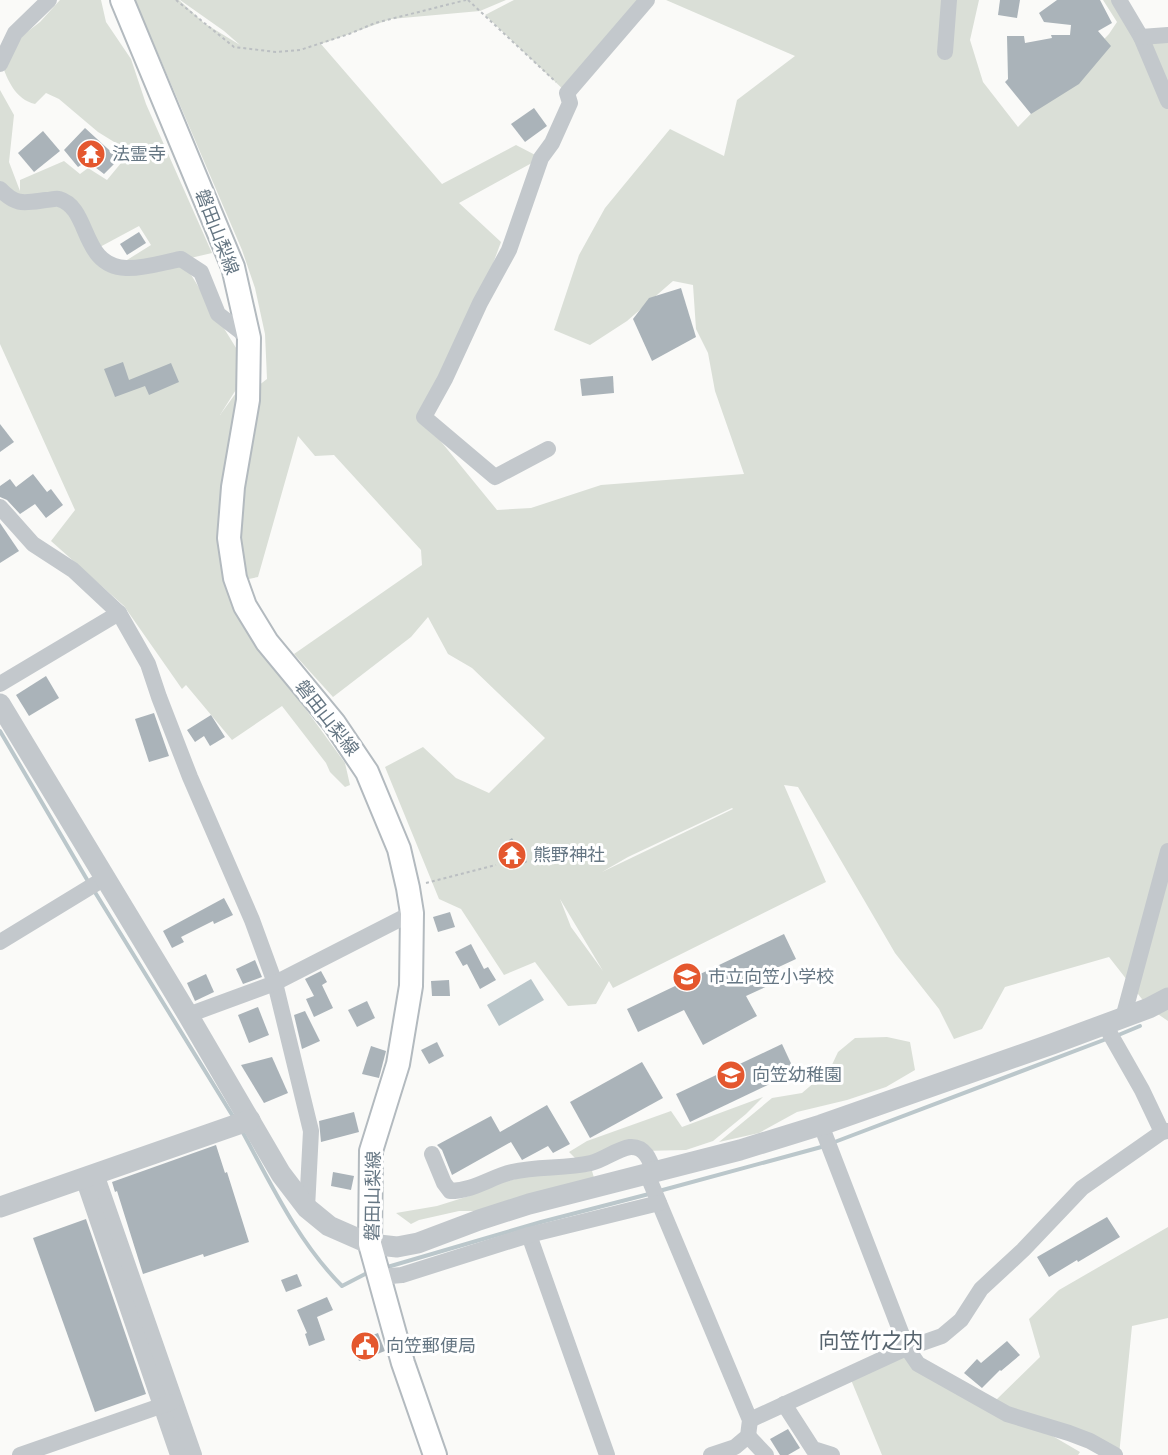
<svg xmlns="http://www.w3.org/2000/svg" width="1168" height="1455" font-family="Mulish,'Noto Sans JP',sans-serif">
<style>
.green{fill:#dadfd7;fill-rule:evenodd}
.water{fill:#bbc7cb}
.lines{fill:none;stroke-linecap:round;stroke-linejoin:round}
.stream{stroke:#bbc7cb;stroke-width:4}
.building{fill:#aab3b9}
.secondary-casing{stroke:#b3babf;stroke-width:26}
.path{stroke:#bbbfc2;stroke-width:2;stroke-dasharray:3 3;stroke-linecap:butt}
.minor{stroke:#c3c8cc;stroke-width:16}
.tertiary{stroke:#c3c8cc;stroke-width:21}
.secondary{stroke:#fff;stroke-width:22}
.labels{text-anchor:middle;stroke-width:6;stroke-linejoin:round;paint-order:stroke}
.poi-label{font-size:18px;fill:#657683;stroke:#fff;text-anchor:start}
.street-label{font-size:18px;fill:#657683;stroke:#fff}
.quarter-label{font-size:21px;fill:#57646e;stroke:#fff}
</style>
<rect width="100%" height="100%" fill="#fafaf8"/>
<g class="green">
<path d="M 60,0 L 101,0 L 106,22 L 131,59 L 146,104 L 212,253 L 182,260 L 249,369 L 220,415 L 249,375 L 249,393 L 267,379 L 265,334 L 255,288 L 242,250 L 135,0 L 179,0 L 204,23 L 240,45 L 224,31 L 180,0 L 506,0 L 480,11 L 391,19 L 321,44 L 442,184 L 516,145 L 541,158 L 459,203 L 501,242 L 474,315 L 424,417 L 434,433 L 497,510 L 531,508 L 601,485 L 744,474 L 715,391 L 708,353 L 696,329 L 693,285 L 673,281 L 627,321 L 590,345 L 554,330 L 579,255 L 605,208 L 670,129 L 724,156 L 737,100 L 795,56 L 666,0 L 979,0 L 970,40 L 983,82 L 1018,127 L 1109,34 L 1117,22 L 1103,0 L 1119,0 L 1138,33 L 1168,41 L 1168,1021 L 1149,1008 L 1109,957 L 1005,987 L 982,1029 L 954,1039 L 939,1009 L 895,953 L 798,787 L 784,785 L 826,882 L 613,988 L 609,981 L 596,1004 L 568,1006 L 535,962 L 504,975 L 461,909 L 439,899 L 385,767 L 423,747 L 456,778 L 489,793 L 545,738 L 472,668 L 448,654 L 428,617 L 411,637 L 333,697 L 294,654 L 422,565 L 421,550 L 334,455 L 315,456 L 298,436 L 258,577 L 239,581 L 243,623 L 345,763 L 350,785 L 345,787 L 330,772 L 326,763 L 282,706 L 232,740 L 186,685 L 182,689 L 124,606 L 51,541 L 75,510 L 0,344 L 0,90 L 14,115 L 9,162 L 20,191 L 20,180 L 64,161 L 80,174 L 88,168 L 107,180 L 126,157 L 119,145 L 98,132 L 59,99 L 46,93 L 35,104 C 15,99 8,81 1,62 L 18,39 L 40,22 ZM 139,226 L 151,245 L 127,260 L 106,261 L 98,248 ZM 732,808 L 733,809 L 602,872 L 628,857 ZM 560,899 L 603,971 L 571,927 Z"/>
<polygon points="514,0 647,0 567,93 485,15"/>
<polygon points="887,1037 910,1042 915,1070 886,1087 847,1100 797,1112 759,1133 719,1142 772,1098 802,1093 830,1069 838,1052 855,1038"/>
<polygon points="763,1097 746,1114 713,1141 686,1150 643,1151 577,1160 569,1152 587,1141 671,1111 682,1127"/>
<polygon points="592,1171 595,1181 507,1211 459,1211 419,1220 411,1224 396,1213 437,1206 469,1196 500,1183 538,1173"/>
<polygon points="1168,1227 1168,1318 1132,1326 1119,1455 1027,1421 1080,1452 1078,1455 882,1455 849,1375 911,1353 994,1402 1040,1357 1029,1319 1059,1290"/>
</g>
<polygon class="water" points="531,979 544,1000 499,1026 487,1005"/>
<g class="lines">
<g class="stream">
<polyline points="0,731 89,883"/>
<polyline points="93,889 234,1118"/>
<polyline points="1116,1036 1140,1026"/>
<path d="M 241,1129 C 271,1184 298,1242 342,1286 L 369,1272"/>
<polyline points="832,1143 1109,1038"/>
<polyline points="659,1191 825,1146"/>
<polyline points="384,1268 541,1222 649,1194"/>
</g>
</g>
<g class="building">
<polygon points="1000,0 1020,0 1017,18 998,15"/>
<polygon points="1057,0 1100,0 1112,23 1098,31 1111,46 1079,84 1031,114 1005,82 1008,79 1007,36 1024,36 1025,43 1052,38 1051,35 1070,35 1071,25 1044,22 1039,13"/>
<polygon points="534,108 547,126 525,142 511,124"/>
<polygon points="85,128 119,159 104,174 87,161 78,167 64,150"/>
<polygon points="43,131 60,151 34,172 18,153"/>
<polygon points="139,232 146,243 127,255 120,244"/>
<polygon points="681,288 696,337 652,361 633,319 649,298"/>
<polygon points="123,362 129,380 171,363 179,382 149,395 145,386 115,397 104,369"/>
<polygon points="613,376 614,393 582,396 580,379"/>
<polygon points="0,424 14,442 0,452"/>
<polygon points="33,474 47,492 51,489 63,505 46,518 35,504 20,514 7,500 0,497 0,486 10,479 16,487"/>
<polygon points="0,523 19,551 0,563"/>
<polygon points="46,676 59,698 29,716 16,695"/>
<polygon points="154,713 169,756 149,762 135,719"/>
<polygon points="211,715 225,737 210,746 204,736 195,742 187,730"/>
<polygon points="512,838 527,862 513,870 499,847"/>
<polygon points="224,898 233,915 214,924 213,921 181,937 184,942 172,948 163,931"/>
<polygon points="450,912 455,927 438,932 433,917"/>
<polygon points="784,934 796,959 768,972 774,983 746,996 757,1016 703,1045 684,1010 638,1032 627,1009"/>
<polygon points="471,944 484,969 488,967 496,980 480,989 467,964 463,966 455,952"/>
<polygon points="255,960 262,977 243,984 236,969"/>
<polygon points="321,971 327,982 322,985 333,1008 314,1017 306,999 314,996 305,979"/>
<polygon points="206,974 214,992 195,1001 187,983"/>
<polygon points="449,980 450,996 432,996 431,981"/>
<polygon points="367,1001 375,1018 357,1027 348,1010"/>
<polygon points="258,1007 269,1035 249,1043 238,1015"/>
<polygon points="305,1011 320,1041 302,1049 294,1015"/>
<polygon points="437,1042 444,1056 429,1064 421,1050"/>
<polygon points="782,1044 795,1072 690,1122 676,1094"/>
<polygon points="371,1046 386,1051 379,1078 362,1074"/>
<polygon points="272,1057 288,1093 264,1103 241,1065"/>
<polygon points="642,1062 663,1098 590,1138 570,1102"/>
<polygon points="547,1105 570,1144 553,1153 548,1146 522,1160 511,1142 452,1175 442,1150 437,1145 491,1116 500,1132"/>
<polygon points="354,1112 359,1132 321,1142 319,1121"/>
<polygon points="216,1145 225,1173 227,1172 249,1242 204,1257 203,1254 143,1274 117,1191 115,1192 112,1182"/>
<polygon points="333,1172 354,1176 351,1190 331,1186"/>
<polygon points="1107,1217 1120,1237 1078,1262 1077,1260 1049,1277 1037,1257"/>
<polygon points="86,1219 146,1394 95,1412 33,1238"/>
<polygon points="297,1274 302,1286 286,1292 281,1280"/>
<polygon points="327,1297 333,1310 317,1317 325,1340 309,1346 305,1334 307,1333 297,1310"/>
<polygon points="378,1333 385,1351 359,1361 352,1343"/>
<polygon points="1007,1341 1020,1355 1001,1371 1000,1370 982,1388 964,1373 977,1359 981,1363"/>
<polygon points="788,1429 800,1448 788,1455 780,1455 770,1439"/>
</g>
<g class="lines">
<g class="secondary-casing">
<polyline id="secondary" points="122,0 233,267 249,338 248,400 233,487 229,538 235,578 245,606 267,642 334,723 367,772 399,849 408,888 412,913 411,986 398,1064 371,1151 370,1244 403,1363 435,1455"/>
</g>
<g class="path">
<polyline points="176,0 234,47 276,52 300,50 349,34 375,23 466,0"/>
<polyline points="468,0 556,82"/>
<polyline points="426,883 496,865"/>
</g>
<g class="minor">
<polyline points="1119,0 1141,37 1168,101"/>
<polyline points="1141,37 1168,35"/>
<polyline points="945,52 949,0"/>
<polyline points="0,64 15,33 49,0"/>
<path d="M 0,189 C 16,206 24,203 46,200 C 50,200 56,198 59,199 C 91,208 80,266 126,268 C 144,269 164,262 181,259 L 201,272 L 218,314 L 249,338"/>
<polyline points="548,449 495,477 424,417 445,379 480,303 509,250 541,158 552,143 570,103 567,93 647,0"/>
<polyline points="0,507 33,544 73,570 119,613 148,664 159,697 190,777 252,920 275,983 311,1131 307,1208"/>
<polyline points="0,684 119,613"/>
<polyline points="0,942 105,878"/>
<polyline points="188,1015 275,983 412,913"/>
<polyline points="1123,1018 1168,851"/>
<polyline points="1105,1025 1142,1090 1162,1132"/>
<polyline points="821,1125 907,1348 918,1364 1007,1414 1069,1433 1090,1441 1115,1455"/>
<path d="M 432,1154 L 444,1183 L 450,1191 C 473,1191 491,1177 512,1172 C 538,1166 565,1169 591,1163 C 604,1160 617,1149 630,1147 C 645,1146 650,1160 654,1172"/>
<polyline points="96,1174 194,1455"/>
<polyline points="647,1174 750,1420 748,1436 735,1447 711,1455"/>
<polyline points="83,1178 178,1455"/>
<polyline points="529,1235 607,1455"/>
<polyline points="379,1277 402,1275 529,1235 659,1203"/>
<polyline points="784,1404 813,1449 832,1455"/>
<polyline points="750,1420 902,1350 942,1336 961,1320 981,1289 1023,1250 1082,1188 1162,1132 1168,1131"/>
<polyline points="748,1436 766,1455"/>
<polyline points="20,1455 172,1402"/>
</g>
<g class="tertiary">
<polyline points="0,704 188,1015 281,1174 307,1208 329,1226 370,1244 397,1247 418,1243 479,1220 529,1204 740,1150 821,1125 1052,1044 1149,1008 1168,998"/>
<polyline points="0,1207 250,1120"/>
</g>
<use href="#secondary" class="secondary"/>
</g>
<defs>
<g id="temple-disc" transform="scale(1.5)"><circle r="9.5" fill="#e4572e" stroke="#fff"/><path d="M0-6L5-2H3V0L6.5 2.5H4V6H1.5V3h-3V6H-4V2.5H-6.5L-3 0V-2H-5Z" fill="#fff"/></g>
<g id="school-disc" transform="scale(1.5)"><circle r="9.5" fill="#e4572e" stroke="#fff"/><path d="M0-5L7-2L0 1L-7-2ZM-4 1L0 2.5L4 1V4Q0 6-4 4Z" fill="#fff"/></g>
<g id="civic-disc" transform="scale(1.5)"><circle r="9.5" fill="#e4572e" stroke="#fff"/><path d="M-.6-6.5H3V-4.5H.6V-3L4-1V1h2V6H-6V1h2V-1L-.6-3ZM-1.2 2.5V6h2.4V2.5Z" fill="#fff"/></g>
</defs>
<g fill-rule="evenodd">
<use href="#temple-disc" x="91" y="154"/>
<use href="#temple-disc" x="512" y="855"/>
<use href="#school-disc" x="687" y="977"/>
<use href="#school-disc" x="731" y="1075"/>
<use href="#civic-disc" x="365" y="1346"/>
</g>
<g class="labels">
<g class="poi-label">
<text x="112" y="160">法霊寺</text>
<text x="533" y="861">熊野神社</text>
<text x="708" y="983">市立向笠小学校</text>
<text x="752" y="1081">向笠幼稚園</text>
<text x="386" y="1352">向笠郵便局</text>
</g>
<g class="street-label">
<text transform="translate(217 232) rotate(69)" y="6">磐田山梨線</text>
<text transform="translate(327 718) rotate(52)" y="6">磐田山梨線</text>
<text transform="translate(373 1196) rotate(-89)" y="6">磐田山梨線</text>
</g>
<g class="quarter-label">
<text x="871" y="1348">向笠竹之内</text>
</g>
</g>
</svg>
